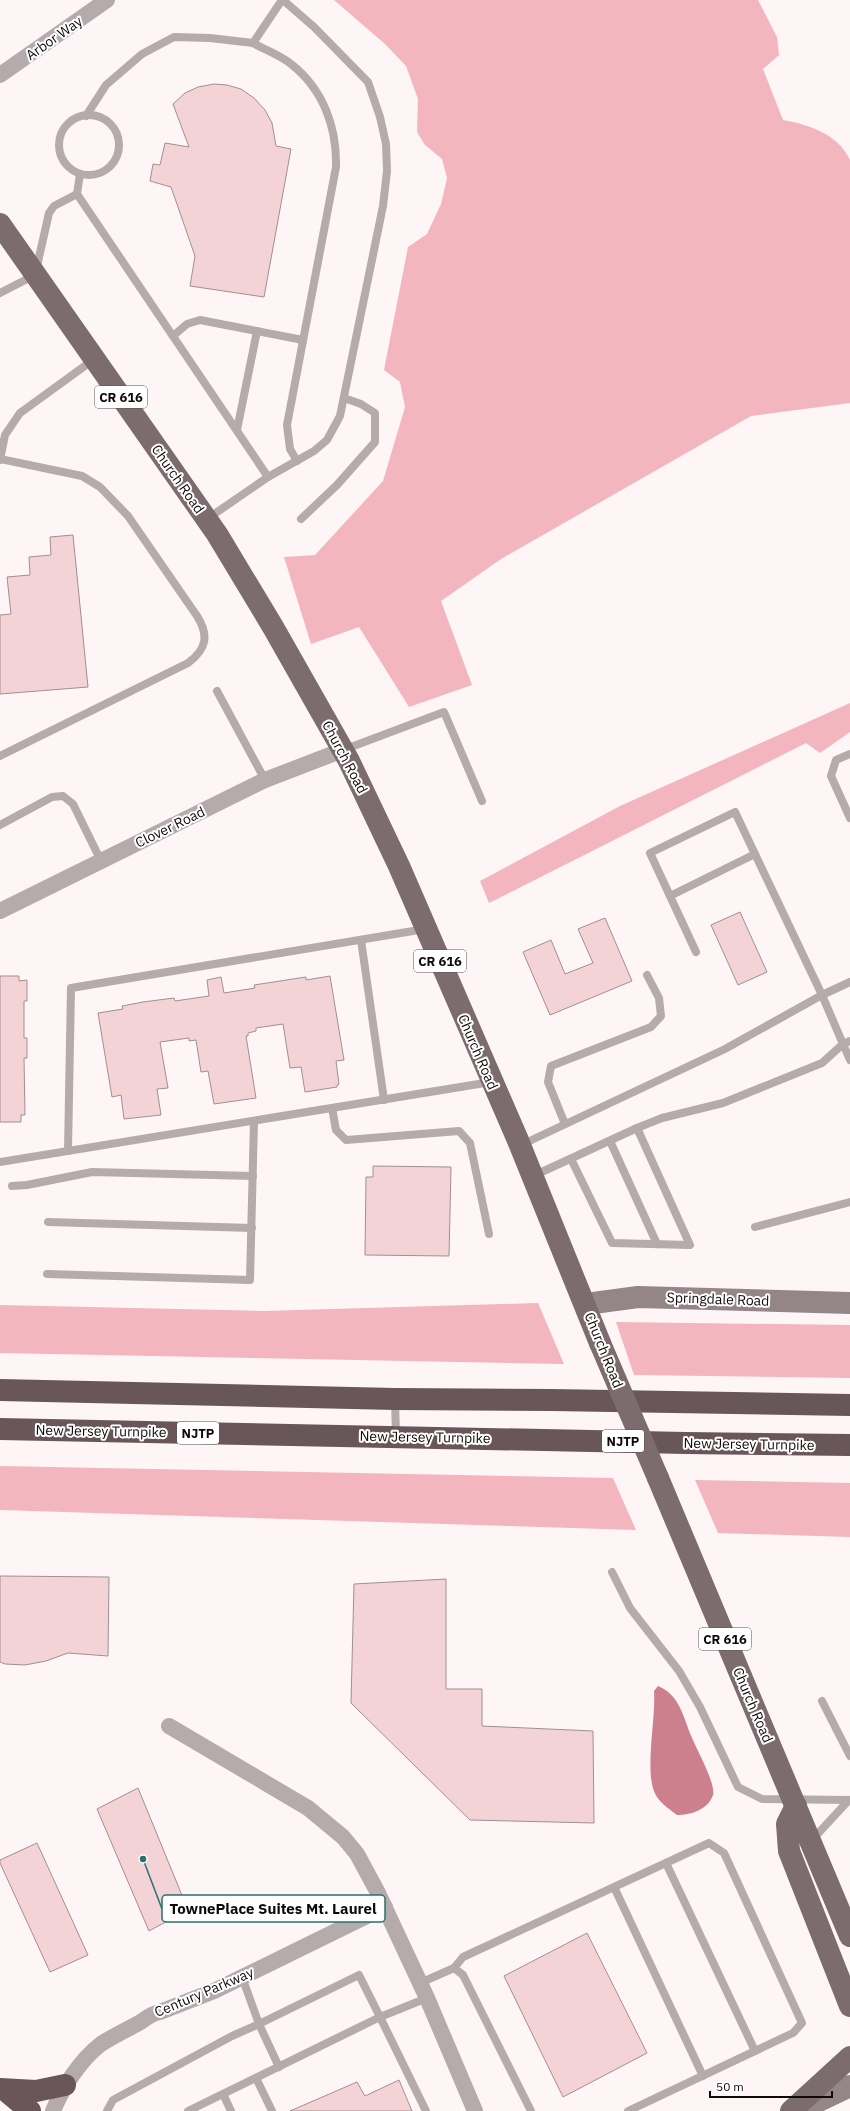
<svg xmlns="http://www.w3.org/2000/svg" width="850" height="2111" font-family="'IBM Plex Sans',sans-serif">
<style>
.green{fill:#f3b5be}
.water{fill:#cc808e}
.building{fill:#f4d3d7;stroke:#a28e91}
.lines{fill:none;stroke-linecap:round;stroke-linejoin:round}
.lane{stroke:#b5abad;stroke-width:8}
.street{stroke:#b5abad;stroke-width:16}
.secondary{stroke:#948688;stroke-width:22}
.primary{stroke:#7c6c6e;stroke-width:22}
.highway{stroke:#685658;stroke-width:22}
.primary-bridge{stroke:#7c6c6e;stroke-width:22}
.labels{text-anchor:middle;stroke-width:4;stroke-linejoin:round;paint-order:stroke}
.shield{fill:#fff;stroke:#585354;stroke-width:1}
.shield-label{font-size:13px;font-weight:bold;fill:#10090a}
.street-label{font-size:14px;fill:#10090a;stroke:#fff}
.leader{fill:none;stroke:#28716c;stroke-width:1.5}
.callout-dot{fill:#28716c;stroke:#fff;stroke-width:1.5}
.callout{fill:#fff;stroke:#28716c;stroke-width:1.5}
.callout-label{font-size:15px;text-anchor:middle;font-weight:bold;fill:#10090a}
</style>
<rect width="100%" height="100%" fill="#fef5f7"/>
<g class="green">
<path d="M 334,0 L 758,0 L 777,37 L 779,55 L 763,69 L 783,120 C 810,125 838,134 850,160 L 850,403 L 751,416 L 501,559 L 441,601 L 472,685 L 409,707 L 359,627 L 311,644 L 284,557 L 315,555 L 383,481 L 405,407 L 400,382 L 384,370 L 408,247 L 427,234 L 441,204 L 447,178 L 442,159 L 425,145 L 417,132 L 418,99 L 406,66 L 385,44 Z"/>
<polygon points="850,703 850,732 820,753 806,743 489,903 480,881 620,806"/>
<polygon points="538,1303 564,1364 0,1353 0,1305 264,1311"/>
<polygon points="616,1322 850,1325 850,1378 634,1375"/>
<polygon points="0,1466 613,1478 636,1530 0,1510"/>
<polygon points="695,1480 850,1483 850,1537 718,1533"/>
</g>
<path class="water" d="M 658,1686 C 667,1690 673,1695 678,1704 C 684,1714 687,1727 692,1738 C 697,1750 716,1784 713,1795 C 708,1810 690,1815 677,1815 C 668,1808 658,1802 654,1791 C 645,1768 656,1718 654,1691 Z"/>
<g class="building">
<polygon points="214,84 227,85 241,89 254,98 265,110 272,123 276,146 291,149 264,297 190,286 195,256 171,187 150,181 153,164 160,165 165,143 189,147 173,104 185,93 198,87"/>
<polygon points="73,535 88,687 0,694 0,615 11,614 7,577 30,575 29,557 51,555 50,537"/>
<polygon points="740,912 767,972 738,985 711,925"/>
<polygon points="605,918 632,981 550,1015 523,952 551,940 565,974 593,963 578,929"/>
<polygon points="0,976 19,976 19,981 27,980 27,1001 24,1001 24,1038 27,1038 27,1058 24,1058 25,1115 21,1115 21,1122 0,1122"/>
<polygon points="330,976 344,1060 336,1061 339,1084 337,1085 337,1087 305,1092 301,1067 290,1068 283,1024 256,1028 256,1031 248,1033 248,1036 246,1036 256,1098 214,1104 208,1071 201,1072 196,1040 189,1041 189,1038 160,1042 168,1088 157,1089 161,1115 124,1119 121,1095 112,1097 98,1013 123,1009 122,1006 143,1002 174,998 175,1001 209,996 207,980 221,977 224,993 255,988 254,985 306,977 306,980"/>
<polygon points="373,1166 451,1167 449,1256 365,1255 366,1177 373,1177"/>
<polygon points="0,1576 109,1577 108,1656 68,1653 46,1661 25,1665 5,1664 0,1662"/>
<polygon points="446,1579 446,1689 482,1689 482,1726 593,1731 594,1823 470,1820 351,1703 354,1584"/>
<polygon points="138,1788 188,1910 149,1931 97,1809"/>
<polygon points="37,1843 88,1955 50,1972 0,1863 0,1860"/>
<polygon points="587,1933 647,2053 563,2097 504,1976"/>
<polygon points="399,2080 412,2111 290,2111 357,2082 365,2096"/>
</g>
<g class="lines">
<g class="lane">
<path d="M 253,43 C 265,50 280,55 291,64 C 323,89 337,127 336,167 L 287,425 L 290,449 L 297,461"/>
<circle cx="89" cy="145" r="30"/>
<polyline points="86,116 106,85 142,54 174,37 210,38 253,43 282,0"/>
<polyline points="80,174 77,194 268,477 207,519"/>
<polyline points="0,293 35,275 49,213 54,206 77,194"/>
<polyline points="173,336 187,324 200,320 303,340"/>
<polyline points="237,430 257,331"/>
<polyline points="0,460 5,435 20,413 93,360"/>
<polyline points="268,477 314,451 327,440 340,416 383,206 387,171 386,144 380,117 368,82 314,27 283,0"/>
<polyline points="301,519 337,485 375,442 375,413 361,404 344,398"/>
<polyline points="217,691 265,780"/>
<polyline points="343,750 444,712 482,801"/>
<polyline points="850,754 836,760 831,776 850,818"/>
<path d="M 0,756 L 188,663 C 207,649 209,635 197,616 L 128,516 L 100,487 L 82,476 L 0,459"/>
<polyline points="0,825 52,797 63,796 73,804 101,861"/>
<polyline points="670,896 755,854"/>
<polyline points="361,940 384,1100"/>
<polyline points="850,1041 843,1044 850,1060"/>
<polyline points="332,1108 336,1130 346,1140 459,1131 470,1143 489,1234"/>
<polyline points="565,1124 548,1082 551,1066 651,1027 661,1016 659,998 647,975"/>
<polyline points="637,1128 662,1118 723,1103 822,1063 843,1044 822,995 850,982"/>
<polyline points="610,1141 657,1244"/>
<polyline points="521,1145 725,1049 822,995 735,812 650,853 696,952"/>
<polyline points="68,1151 71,988 425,929"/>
<polyline points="0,1162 491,1082"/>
<polyline points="533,1176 637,1128 690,1245 612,1243 571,1159"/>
<polyline points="12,1186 27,1185 92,1172 253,1176"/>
<polyline points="48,1222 252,1228"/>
<polyline points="755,1227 850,1202"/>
<polyline points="47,1274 250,1280 254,1121"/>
<polyline points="395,1400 396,1436"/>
<polyline points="612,1572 630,1608 679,1671 700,1707 738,1787 762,1799 850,1800"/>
<polyline points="822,1701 850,1756"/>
<polyline points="812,1840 849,1800"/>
<polyline points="666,1863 755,2051"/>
<polyline points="614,1887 703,2076"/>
<polyline points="454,1968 463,1975 531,2111"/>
<polyline points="420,1983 454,1968 463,1957 709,1843 724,1853 802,2023 793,2033 628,2111"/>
<polyline points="279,2067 259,2024 359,1975 380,2017 427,1998"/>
<polyline points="256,2078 272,2111"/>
<polyline points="223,2094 231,2111"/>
<polyline points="107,2111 113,2100 232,2036 259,2024 242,1977"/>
<polyline points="188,2111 380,2017 426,2111"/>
</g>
<g class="street">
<polyline points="0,75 107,0"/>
<polyline points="0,911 265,780 343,750"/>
<polyline points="169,1726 308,1808 343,1837 357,1854 377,1891 427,1998 475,2111"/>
<path d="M 53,2111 C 63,2087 80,2060 101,2044 C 113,2036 126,2030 139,2023 C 147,2018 150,2014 160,2012 L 214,1991 L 385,1907"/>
</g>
<g class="secondary">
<polyline points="586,1304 638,1297 850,1303"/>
<polyline points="798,2111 850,2086"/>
</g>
<g class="primary">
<polyline points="0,224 217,534 273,627 349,761 399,866 517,1138 600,1343"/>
<polyline points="658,1478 850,1936"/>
<polyline points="796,1806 787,1824 789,1851 850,2006"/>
<polyline points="791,2111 850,2057"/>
</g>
<g class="highway">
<polyline points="0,1390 395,1399 551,1400 850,1405"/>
<polyline points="0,1429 686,1443 850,1445"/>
<polyline points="0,2089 36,2091 65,2085"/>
<polyline points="5,2090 30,2111"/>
</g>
<polyline class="primary-bridge" points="600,1343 658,1478"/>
</g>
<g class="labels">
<g class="shield">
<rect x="95" y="386" width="52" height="22" rx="3"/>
<rect x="414" y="950" width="52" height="22" rx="3"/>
<rect x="177" y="1422" width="42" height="22" rx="3"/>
<rect x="602" y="1430" width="42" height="22" rx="3"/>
<rect x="699" y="1628" width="52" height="22" rx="3"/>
</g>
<g class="shield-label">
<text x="121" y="402">CR 616</text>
<text x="440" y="966">CR 616</text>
<text x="198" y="1438">NJTP</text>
<text x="623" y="1446">NJTP</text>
<text x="725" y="1644">CR 616</text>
</g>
<g class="street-label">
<text transform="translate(54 38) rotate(-35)" y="5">Arbor Way</text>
<text transform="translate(178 479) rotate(55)" y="5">Church Road</text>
<text transform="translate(345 757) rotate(62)" y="5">Church Road</text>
<text transform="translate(170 827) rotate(-26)" y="5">Clover Road</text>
<text transform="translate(478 1052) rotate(67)" y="5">Church Road</text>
<text transform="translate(718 1299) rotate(2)" y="5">Springdale Road</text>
<text transform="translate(604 1350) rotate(68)" y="5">Church Road</text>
<text transform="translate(101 1431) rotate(1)" y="5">New Jersey Turnpike</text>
<text transform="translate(425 1437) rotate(1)" y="5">New Jersey Turnpike</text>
<text transform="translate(749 1444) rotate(1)" y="5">New Jersey Turnpike</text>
<text transform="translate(753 1705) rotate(67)" y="5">Church Road</text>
<text transform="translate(204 1992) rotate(-23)" y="5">Century Parkway</text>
</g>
</g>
<path class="leader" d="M143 1859L162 1909"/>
<circle class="callout-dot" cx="143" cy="1859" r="4"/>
<rect class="callout" x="162" y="1895" width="223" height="27" rx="4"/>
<g class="callout-label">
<text x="273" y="1914">TownePlace Suites Mt. Laurel</text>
</g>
<path d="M710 2091v6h122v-6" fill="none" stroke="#10090a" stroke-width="2"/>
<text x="716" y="2091" font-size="12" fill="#10090a" stroke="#ffffff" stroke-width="3" paint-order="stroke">50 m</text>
</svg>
